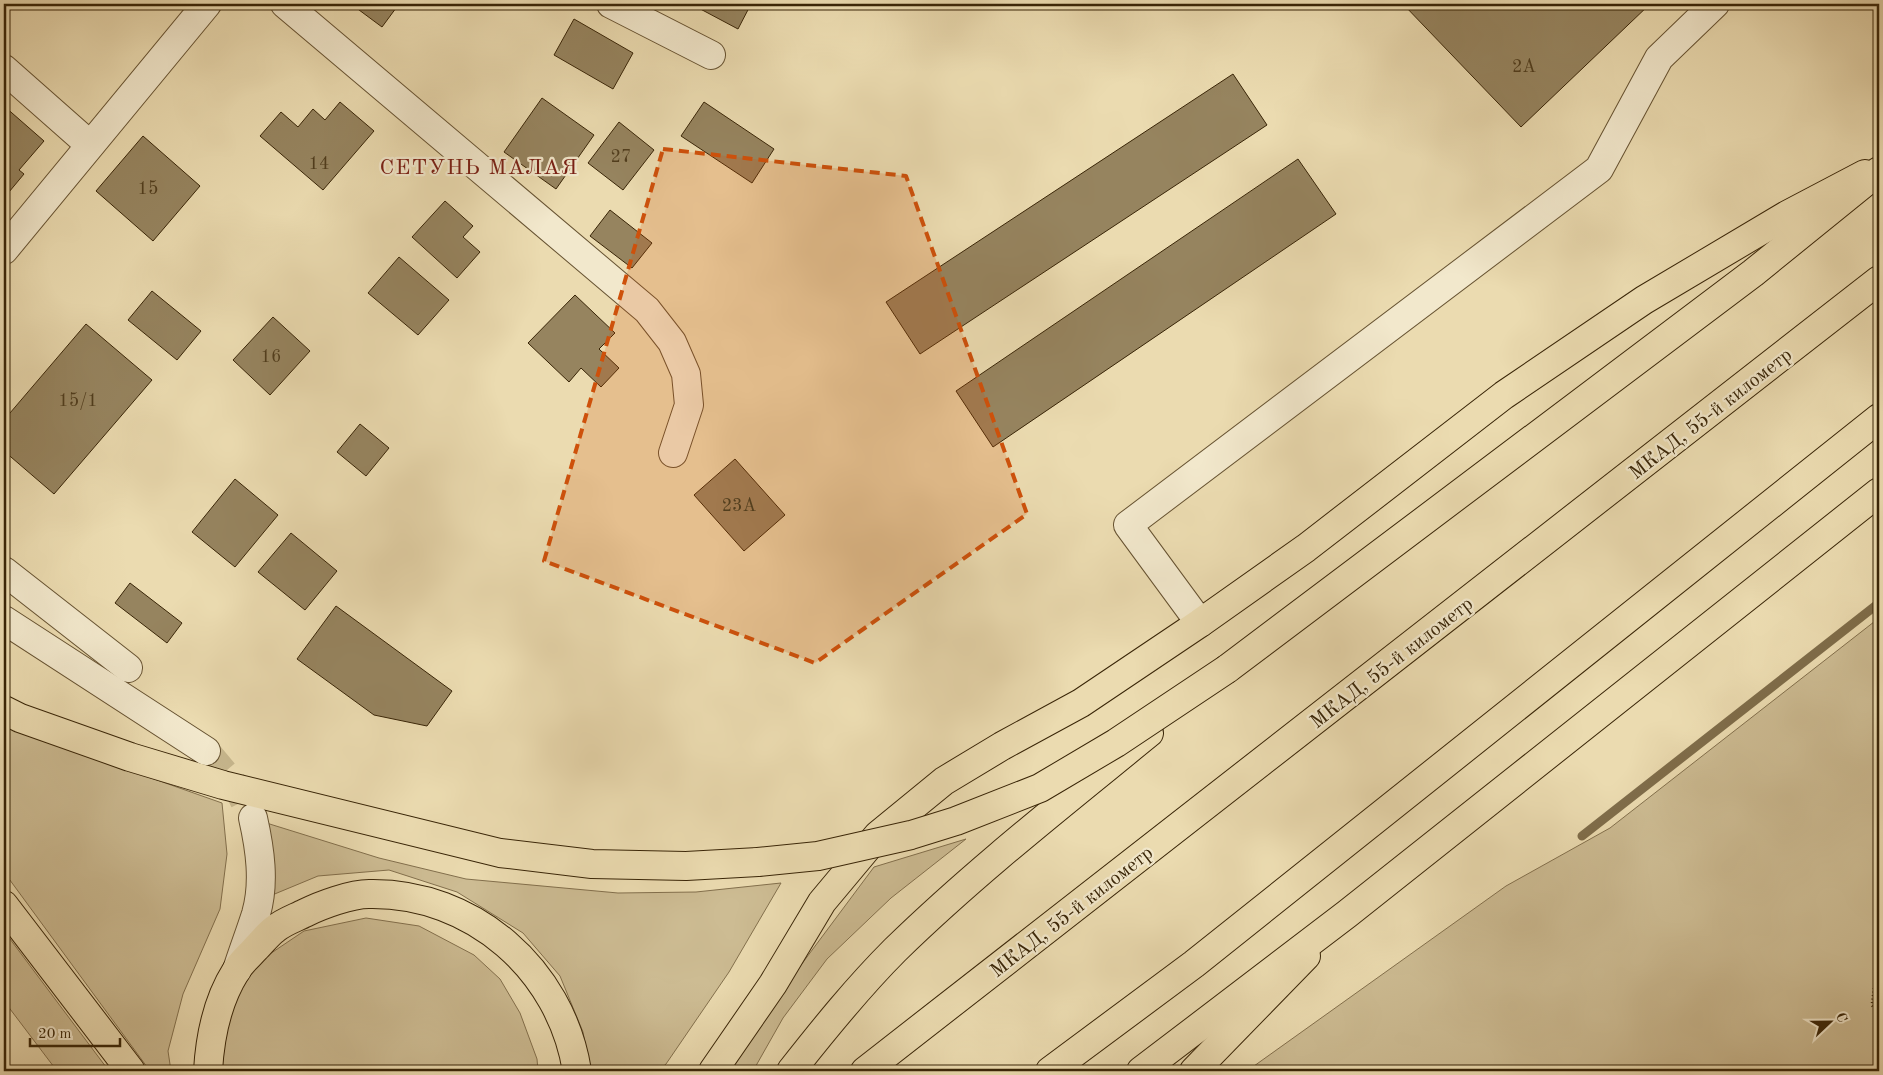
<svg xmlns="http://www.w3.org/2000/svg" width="1883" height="1075" font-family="'Old Standard TT',serif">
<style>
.green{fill:#cdbc93;stroke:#83704d}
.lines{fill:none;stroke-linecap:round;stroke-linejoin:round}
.stream{stroke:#7f6d4a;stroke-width:9}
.building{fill:#96845f;stroke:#392507}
.minor-tunnel{stroke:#c7b78e;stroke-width:28;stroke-dasharray:28 14;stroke-linecap:butt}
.minor-casing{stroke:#665231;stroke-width:30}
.major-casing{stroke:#392507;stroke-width:30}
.highway-casing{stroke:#392507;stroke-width:30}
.path{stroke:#392507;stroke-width:3;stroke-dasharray:1 2.5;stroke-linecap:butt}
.minor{stroke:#f2e8cc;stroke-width:28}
.major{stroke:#ebdbb0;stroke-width:28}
.highway{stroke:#ebdbb0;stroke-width:28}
.highway-bridge-casing{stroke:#392507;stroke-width:30;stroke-linecap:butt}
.highway-bridge{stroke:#ebdbb0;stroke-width:28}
.marked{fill:#ce510b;fill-opacity:0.2;stroke:#ce510b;stroke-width:4;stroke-dasharray:10 6;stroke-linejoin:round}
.labels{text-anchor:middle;stroke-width:4.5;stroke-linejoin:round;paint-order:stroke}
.number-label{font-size:18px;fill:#503d1d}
.street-label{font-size:20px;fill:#392507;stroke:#f2e8cc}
.quarter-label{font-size:22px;letter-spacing:1px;fill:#7a1f14;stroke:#f2e8cc}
</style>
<rect width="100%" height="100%" fill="#ebdbb0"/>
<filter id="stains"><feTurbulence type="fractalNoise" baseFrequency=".004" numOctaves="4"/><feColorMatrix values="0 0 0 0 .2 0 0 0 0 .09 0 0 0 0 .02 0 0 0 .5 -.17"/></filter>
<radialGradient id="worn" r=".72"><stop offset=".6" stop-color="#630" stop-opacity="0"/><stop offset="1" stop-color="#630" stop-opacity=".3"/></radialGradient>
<g class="green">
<polygon points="1879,618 1879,1071 1247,1071 1506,886 1610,828"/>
<polygon points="4,726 222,803 227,854 220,909 183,994 168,1051 171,1071 150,1071 4,872"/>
<polygon points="260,821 379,858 466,879 618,893 696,892 781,883 729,972 666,1064 658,1071 590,1071 583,1032 560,976 523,933 457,892 389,870 318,876 265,898"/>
<polygon points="966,839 891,898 827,959 783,1018 753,1071 722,1071 874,867"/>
<polygon points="366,918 419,926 474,955 500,979 520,1013 537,1059 538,1071 221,1071 222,1040 234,1001 255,964 304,931"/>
<polygon points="4,931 109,1071 57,1071 4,1001"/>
</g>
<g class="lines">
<polyline class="stream" points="1582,836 1879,603"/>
</g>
<g class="building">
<polygon points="351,4 399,4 382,27"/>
<polygon points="691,4 751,4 738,29"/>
<polygon points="1403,4 1650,4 1521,127"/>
<polygon points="574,19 633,53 613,89 554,55"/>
<polygon points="1233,74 1267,125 920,354 886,302"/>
<polygon points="542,98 594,135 556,189 504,152"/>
<polygon points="340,102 374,131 323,190 260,136 281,112 298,127 313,109 325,120"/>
<polygon points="704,102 774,149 752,183 681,136"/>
<polygon points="4,106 44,141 19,170 24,174 4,198"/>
<polygon points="619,122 654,150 623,190 588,163"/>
<polygon points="143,136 200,186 153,241 96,191"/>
<polygon points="1298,159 1336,214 993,447 956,391"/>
<polygon points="445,201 473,226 463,237 480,252 457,278 412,237"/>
<polygon points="610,210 652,243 632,268 590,236"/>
<polygon points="399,257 449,300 418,335 368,293"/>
<polygon points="152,291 201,331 177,360 128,320"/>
<polygon points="575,295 615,333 599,349 619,368 601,387 581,368 569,382 528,343"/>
<polygon points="273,317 310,351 270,395 233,360"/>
<polygon points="86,324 152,380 54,494 4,451 4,420"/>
<polygon points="360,424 389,448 366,476 337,452"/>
<polygon points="735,459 785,515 744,551 694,495"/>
<polygon points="235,479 278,515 235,567 192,532"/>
<polygon points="291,533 337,571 305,610 258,572"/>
<polygon points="130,583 182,623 167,643 115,603"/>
<polygon points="336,606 452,691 427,726 374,715 297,659"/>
</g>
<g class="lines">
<polyline class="minor-tunnel" points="206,751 238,789 244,801"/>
<g class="minor-casing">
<g id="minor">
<polyline points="285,4 647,310 672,342 686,374 689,405 673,453"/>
<polyline points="611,4 711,55"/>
<polyline points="4,69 90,145"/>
<polyline points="4,250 207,4"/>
<polyline points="4,571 128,668"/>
<polyline points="4,620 206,751"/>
<polyline points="1200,623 1128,525 1599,169 1659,58 1715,4"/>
<path d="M 237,970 C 243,951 250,933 256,914 C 265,883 260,849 253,818"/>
</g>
</g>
<g class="major-casing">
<g id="major">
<polyline points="4,905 131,1071"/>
<path d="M 208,1071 C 210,1036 217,1001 236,971 C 241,962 250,955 256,948 C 262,942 268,934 275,929 C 283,922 295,918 305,913 C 321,905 351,894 369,894 C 473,892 561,970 577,1071"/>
<polyline points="713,1071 773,984 822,902 878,835 944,781 1002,746 1081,703 1200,623 1306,548 1504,395 1644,300 1787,215 1865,174"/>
<path d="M 791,1071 C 824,1029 857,988 895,950 C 975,872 1062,804 1149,733"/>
<polyline points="1194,1071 1306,956"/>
</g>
</g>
<g class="highway-casing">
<g id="highway">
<polyline points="1227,669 1753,273 1879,171"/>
<polyline points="4,710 20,718 130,757 223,785 500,853 592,864 686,866 758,862"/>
<polyline points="865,1071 1879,280"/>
<polyline points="1050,1071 1194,964 1879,418"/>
<polyline points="1141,1071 1347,914 1879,492"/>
</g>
</g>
<polyline class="path" points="1879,950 1872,1005 1879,1015"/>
<use href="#minor" class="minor"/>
<use href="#major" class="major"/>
<use href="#highway" class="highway"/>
<g class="highway-bridge-casing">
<polyline id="highway-bridge" points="758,862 818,856 911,835 956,821 1040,788 1116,743 1227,669"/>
</g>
<use href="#highway-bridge" class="highway-bridge"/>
</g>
<path class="marked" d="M 663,149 L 906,176 L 1027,514 L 815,663 L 544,561 Z"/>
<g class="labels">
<g class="number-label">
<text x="1524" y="72">2А</text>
<text x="621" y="162">27</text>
<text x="319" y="169">14</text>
<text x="148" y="194">15</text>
<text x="271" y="362">16</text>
<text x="78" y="406">15/1</text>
<text x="739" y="511">23А</text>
</g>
<g class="street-label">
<text transform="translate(1710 413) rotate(-38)" y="7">МКАД, 55-й километр</text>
<text transform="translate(1391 662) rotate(-38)" y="7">МКАД, 55-й километр</text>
<text transform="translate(1071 911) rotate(-38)" y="7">МКАД, 55-й километр</text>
</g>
<g class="quarter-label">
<text x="479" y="174">СЕТУНЬ МАЛАЯ</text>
</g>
</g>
<rect width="1883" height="1075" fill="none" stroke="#ebdbb0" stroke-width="20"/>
<rect x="5" y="5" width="1873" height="1065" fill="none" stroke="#392507" stroke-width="2.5"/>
<rect x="10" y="10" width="1863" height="1055" fill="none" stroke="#392507"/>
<g transform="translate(1830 1022) rotate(68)" stroke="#f2e8cc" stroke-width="4" paint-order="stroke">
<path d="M0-4L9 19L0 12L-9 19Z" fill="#392507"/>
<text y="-8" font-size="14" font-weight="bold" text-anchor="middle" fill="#392507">С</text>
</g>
<path d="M30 1038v8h90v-8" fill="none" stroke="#392507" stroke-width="2.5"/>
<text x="38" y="1038" font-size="15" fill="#392507" stroke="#f2e8cc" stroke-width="4" paint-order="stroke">20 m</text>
<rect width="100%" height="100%" filter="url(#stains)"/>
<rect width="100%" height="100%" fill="url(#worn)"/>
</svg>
